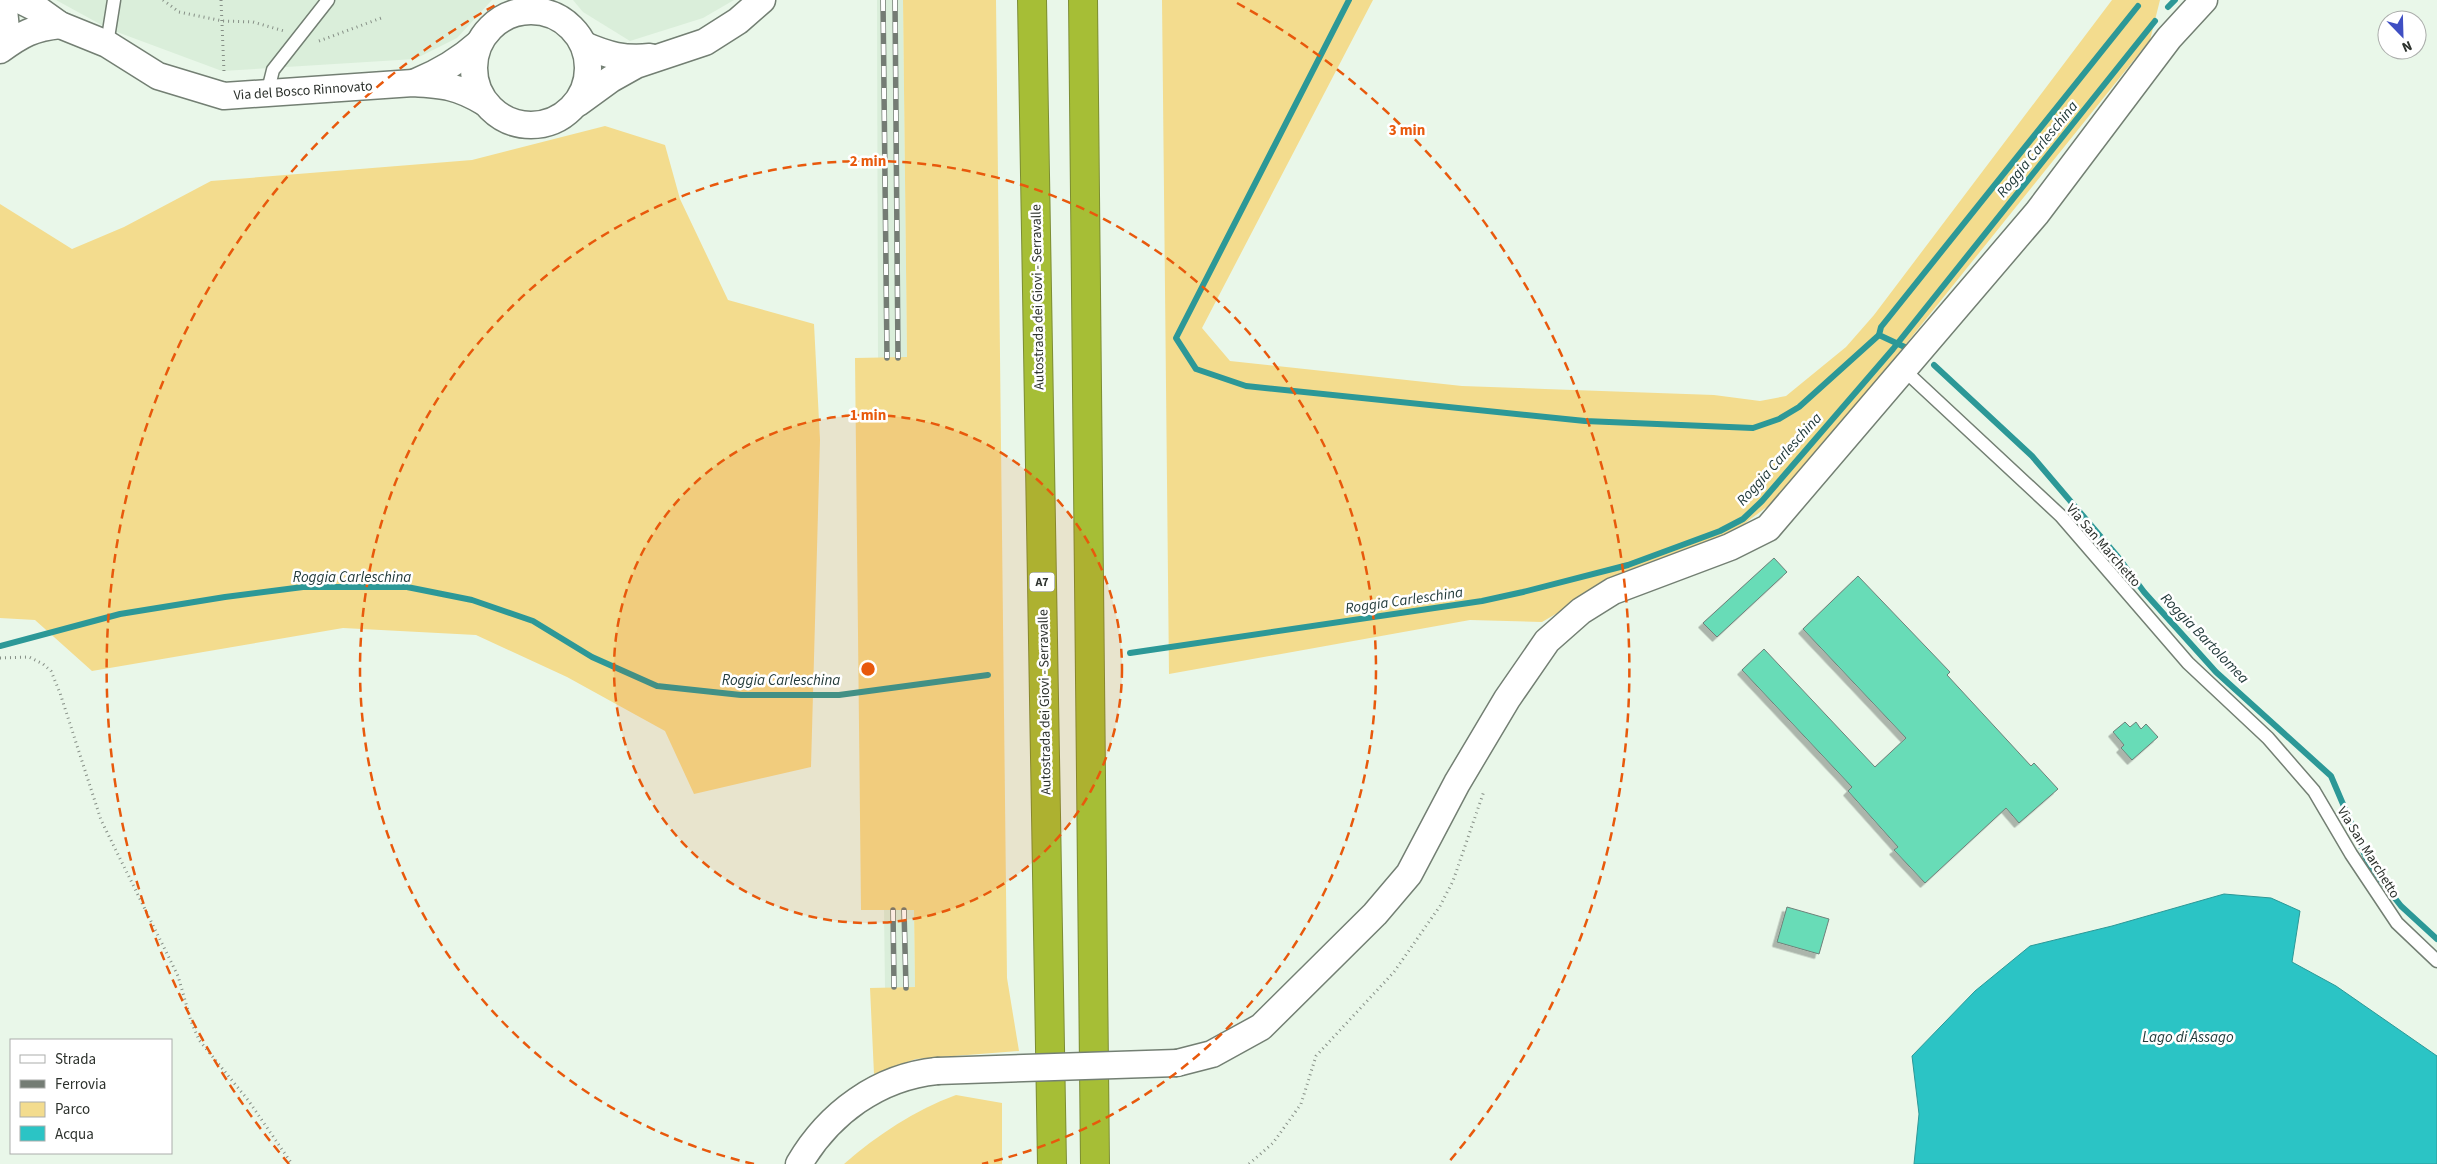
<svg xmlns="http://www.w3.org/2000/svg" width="2437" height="1164" font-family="'Source Sans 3',sans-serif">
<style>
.built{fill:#daeeda}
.green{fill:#f3dc8e}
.water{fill:#2bc4c5;stroke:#2c9897}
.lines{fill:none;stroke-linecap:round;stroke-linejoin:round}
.stream{stroke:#2c9897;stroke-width:6}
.building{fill:#67dcb7;stroke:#6e8079;filter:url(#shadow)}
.lane-casing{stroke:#737f73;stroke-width:15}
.street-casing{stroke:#737f73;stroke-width:29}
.highway-casing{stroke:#7c8d33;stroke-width:30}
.path{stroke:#868f86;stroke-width:3;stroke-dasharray:1 4;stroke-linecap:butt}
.lane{stroke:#fff;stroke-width:12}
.street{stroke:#fff;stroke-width:26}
.highway{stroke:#a6be36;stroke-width:28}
.rail-casing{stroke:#747c74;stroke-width:5.5}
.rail{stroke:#fff;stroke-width:4;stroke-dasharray:11;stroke-linecap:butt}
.street-bridge-casing{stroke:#737f73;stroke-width:29;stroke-linecap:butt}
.street-bridge{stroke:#fff;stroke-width:26}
.ring{fill:none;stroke:#e8590c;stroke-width:2.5;stroke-dasharray:9 6}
.labels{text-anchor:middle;stroke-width:5;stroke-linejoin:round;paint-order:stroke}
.shield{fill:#fff;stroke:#6c706c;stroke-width:1}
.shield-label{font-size:12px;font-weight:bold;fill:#2d322d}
.street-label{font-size:14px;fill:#2d322d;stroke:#fff}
.water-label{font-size:15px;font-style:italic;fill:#233b3b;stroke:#fff}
.centre{fill:#e8590c;stroke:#fff;stroke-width:2.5}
.ring-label{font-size:15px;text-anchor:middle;font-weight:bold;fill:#e8590c;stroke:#fff;stroke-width:5;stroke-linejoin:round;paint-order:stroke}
</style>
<defs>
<filter id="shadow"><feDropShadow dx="-4.5" dy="4.5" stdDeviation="0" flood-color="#0004"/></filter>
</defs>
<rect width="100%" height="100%" fill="#e9f7e9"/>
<g class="built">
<polygon points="56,0 492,0 457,38 415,59 222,71 109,29"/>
<polygon points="573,0 734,0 703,18 630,41 583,12"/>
<polygon points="877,0 903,0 907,358 878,358"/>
<polygon points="884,910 914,910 915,987 885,988"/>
</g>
<g class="green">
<polygon points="903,0 996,0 1007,978 1019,1051 916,1059 874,1074 870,988 915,987 914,910 861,910 855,358 907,357"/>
<polygon points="1162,0 1373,0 1202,328 1230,361 1462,386 1714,395 1760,401 1786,396 1846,347 1874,315 2112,0 2160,0 2150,40 1857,405 1780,497 1724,539 1609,583 1542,622 1470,620 1169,674"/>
<polygon points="605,126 665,145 680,199 728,300 814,324 820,440 811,767 694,794 665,731 567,677 476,635 343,628 92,671 35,620 0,618 0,204 72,249 124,227 211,181 472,160"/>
<path d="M 956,1095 L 1002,1103 L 1002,1164 L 844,1164 C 877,1135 915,1110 956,1095 Z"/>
</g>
<polygon class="water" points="2224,894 2271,898 2300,911 2292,962 2336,986 2437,1056 2437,1164 1914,1164 1919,1114 1912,1056 1975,991 2030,946 2112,926"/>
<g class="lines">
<g class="stream">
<polyline points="1349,0 1176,338 1196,369 1246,386 1585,421 1753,428 1779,419 1799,407 1879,335"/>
<polyline points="2168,7 2175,0"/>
<polyline points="1909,349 1879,335 1881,327 2138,6"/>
<polyline points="1934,365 2032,456 2118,557 2144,592 2216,672 2331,776 2369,865 2401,906 2437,939"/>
<polyline points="0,646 120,614 225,597 303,587 407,587 472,600 533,621 592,657 657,686 741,695 839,695 988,675"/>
<polyline points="1130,653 1482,601 1523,592 1628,565 1720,531 1743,519 1762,501 1893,349 2155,21"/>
</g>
</g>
<g class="building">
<polygon points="1774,558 1787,572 1717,637 1703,623"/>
<polygon points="1858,576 1950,672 1947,675 2031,766 2034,763 2058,789 2019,823 2006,808 1925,883 1894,850 1898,847 1848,791 1852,787 1742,670 1764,649 1875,767 1906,738 1803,629"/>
<polygon points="2125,722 2130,727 2136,722 2141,729 2146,724 2158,737 2132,760 2121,748 2124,745 2113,732"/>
<polygon points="1787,907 1829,919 1819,954 1777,942"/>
</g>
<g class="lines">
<g class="lane-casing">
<g id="lane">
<polyline points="107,44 114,0"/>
<polyline points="267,94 273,70 328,0"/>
<polyline points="1903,369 2061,516 2188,663 2268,738 2314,791 2351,854 2397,923 2437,961"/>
</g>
</g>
<g class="street-casing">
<g id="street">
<path d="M 20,0 L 36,8 L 60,25 L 107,44 L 158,76 L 224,96 L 413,83 C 444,85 457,86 484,102"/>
<circle cx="531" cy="68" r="57"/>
<path d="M 584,45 C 607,55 625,60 650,57"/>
<polyline points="0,47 6,29 3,0"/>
<path d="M 0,50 C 22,34 33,28 60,25"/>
<path d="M 416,82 C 440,72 459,61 478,44"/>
<polyline points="578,103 611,79 636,65 705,42 738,21 762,0"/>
<polyline points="1177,1063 1212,1054 1261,1027 1375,914 1409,874 1457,783 1507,699 1547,641 1581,611 1613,591 1730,547 1768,528 2037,213 2169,38 2204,0"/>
<path d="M 799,1164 C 829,1113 878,1077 937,1071"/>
</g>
</g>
<g class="highway-casing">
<g id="highway">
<polyline points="1032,0 1052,1164"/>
<polyline points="1083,0 1095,1164"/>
</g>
</g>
<g class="path">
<polyline points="163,0 179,12 223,21 253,22 284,31"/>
<polyline points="221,0 224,72"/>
<polyline points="319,41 384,17"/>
<polyline points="0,658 29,657 43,664 51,671 60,693 101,820 178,976 191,1021 199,1040 248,1100 292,1164"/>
<polyline points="1249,1164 1273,1143 1301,1104 1316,1056 1394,972 1440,906 1453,881 1484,791"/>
</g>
<use href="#lane" class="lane"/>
<use href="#street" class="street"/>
<use href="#highway" class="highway"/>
<g class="rail-casing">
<g id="rail">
<polyline points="883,0 887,358"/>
<polyline points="895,0 898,358"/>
<polyline points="893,910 894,987"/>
<polyline points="904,910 906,988"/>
</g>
</g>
<use href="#rail" class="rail"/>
<g class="street-bridge-casing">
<polyline id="street-bridge" points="937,1071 1177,1063"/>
</g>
<use href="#street-bridge" class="street-bridge"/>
</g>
<circle cx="868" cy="669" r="254" fill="#e8590c" fill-opacity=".12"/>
<g class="ring">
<circle cx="868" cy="669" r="254"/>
<path d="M754 1164A508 508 0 1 1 982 1164"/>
<path d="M289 1164A762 762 0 0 1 499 3M1237 3A762 762 0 0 1 1447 1164"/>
</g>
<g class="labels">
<rect class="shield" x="1029.5" y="572.5" width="25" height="19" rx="4"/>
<g class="shield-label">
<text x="1042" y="586">A7</text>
</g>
<g class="street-label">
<text transform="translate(303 90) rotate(-4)" y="5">Via del Bosco Rinnovato</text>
<text transform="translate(1037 297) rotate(-91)" y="5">Autostrada dei Giovi - Serravalle</text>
<text transform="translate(2104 545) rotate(49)" y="5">Via San Marchetto</text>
<text transform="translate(1044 702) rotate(-91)" y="5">Autostrada dei Giovi - Serravalle</text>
<text transform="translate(2369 852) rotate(58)" y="5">Via San Marchetto</text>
</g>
<g class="water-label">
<text transform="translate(2037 149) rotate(-51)" y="5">Roggia Carleschina</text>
<text transform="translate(1779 459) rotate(-48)" y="5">Roggia Carleschina</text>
<text x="352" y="582">Roggia Carleschina</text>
<text transform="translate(1404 600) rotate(-8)" y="5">Roggia Carleschina</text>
<text transform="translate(2205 638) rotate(46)" y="5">Roggia Bartolomea</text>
<text x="781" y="685">Roggia Carleschina</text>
<text x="2188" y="1042">Lago di Assago</text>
</g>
</g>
<circle cx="868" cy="669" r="8" class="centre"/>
<g class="ring-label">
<text x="1407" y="135">3 min</text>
<text x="868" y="166">2 min</text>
<text x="868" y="420">1 min</text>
</g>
<rect x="10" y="1039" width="162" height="115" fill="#ffffff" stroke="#abadab"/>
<rect x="20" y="1055" width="25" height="8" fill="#ffffff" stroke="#abadab"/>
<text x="55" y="1064" font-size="15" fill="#2d322d">Strada</text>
<rect x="20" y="1080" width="25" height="8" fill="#747c74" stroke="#abadab"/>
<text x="55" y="1089" font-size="15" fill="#2d322d">Ferrovia</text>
<rect x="20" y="1102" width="25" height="15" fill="#f3dc8e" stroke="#abadab"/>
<text x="55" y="1114" font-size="15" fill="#2d322d">Parco</text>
<rect x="20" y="1126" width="25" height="15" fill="#2bc4c5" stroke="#abadab"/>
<text x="55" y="1139" font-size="15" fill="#2d322d">Acqua</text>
<g transform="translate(2402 35) rotate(157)"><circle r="24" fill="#ffffff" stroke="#abadab"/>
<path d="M0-4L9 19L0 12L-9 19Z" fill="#3f4fc3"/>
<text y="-8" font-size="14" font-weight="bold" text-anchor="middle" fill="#2d322d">N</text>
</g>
</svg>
